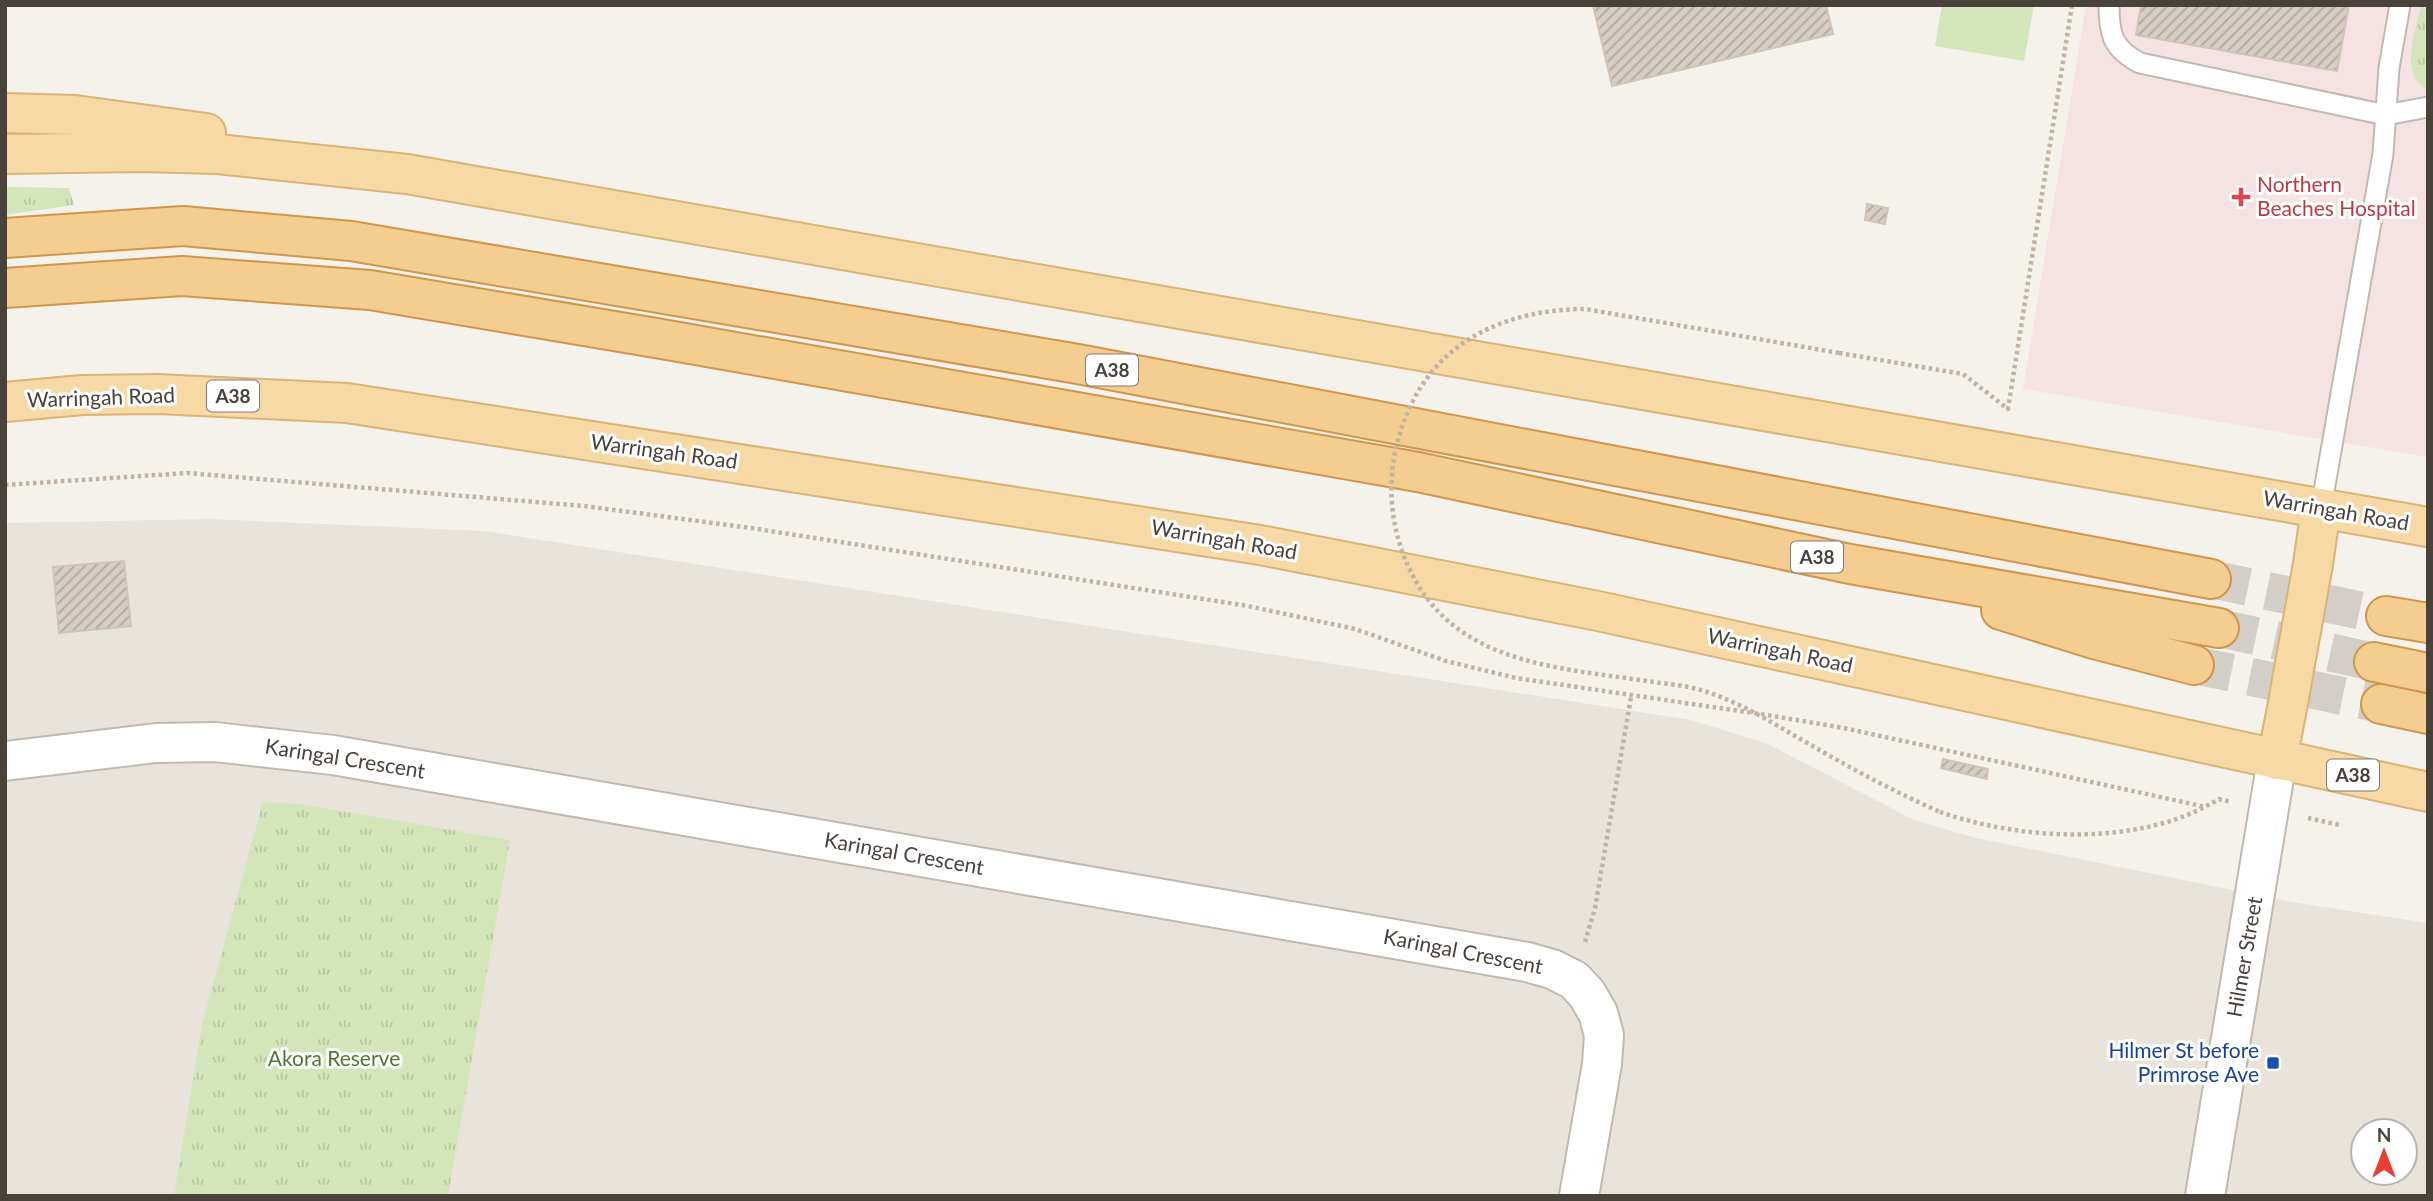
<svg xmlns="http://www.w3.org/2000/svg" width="2433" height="1201" font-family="Lato,sans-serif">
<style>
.residential{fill:#e8e3db;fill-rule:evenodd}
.medical{fill:#f4e3e2}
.grass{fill:url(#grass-tufts)}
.pitch{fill:#d4e5ba}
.building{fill:url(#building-hatch);stroke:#d0c4b7;stroke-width:2}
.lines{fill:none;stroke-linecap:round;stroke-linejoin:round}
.trunk-tunnel{stroke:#d3cfc8;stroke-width:38;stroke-dasharray:38 19;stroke-linecap:butt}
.service-casing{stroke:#c0b9b0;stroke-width:23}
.minor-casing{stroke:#c0b9b0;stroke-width:42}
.primary-casing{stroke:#dab475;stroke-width:42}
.trunk-casing{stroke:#d0964b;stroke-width:42}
.path{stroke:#c0b3a2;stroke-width:4.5;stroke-dasharray:3.5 3.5;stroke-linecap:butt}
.service{stroke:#fff;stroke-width:19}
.minor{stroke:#fff;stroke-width:38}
.primary{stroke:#f6d9a5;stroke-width:38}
.trunk{stroke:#f4cd90;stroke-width:38}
.primary-bridge-casing{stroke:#dab475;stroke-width:42;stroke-linecap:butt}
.path-bridge{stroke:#c0b3a2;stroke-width:4.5;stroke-dasharray:3.5 3.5;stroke-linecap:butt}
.primary-bridge{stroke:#f6d9a5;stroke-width:38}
.health-dot{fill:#e0444e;stroke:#fff;stroke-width:2.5}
.transit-dot{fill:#1a4fb4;stroke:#fff;stroke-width:2.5}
.labels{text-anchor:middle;stroke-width:6;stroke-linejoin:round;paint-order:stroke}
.shield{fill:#fff;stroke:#807b75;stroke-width:2}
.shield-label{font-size:19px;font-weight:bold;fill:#49423a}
.health-label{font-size:21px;fill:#be3a42;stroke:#fff;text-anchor:start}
.street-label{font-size:21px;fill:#49423a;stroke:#fff}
.transit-label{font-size:21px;fill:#164399;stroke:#fff;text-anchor:end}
.park-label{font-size:21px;fill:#517632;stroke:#fff}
</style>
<defs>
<pattern id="grass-tufts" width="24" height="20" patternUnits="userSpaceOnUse" patternTransform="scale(1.75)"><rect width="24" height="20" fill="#d4e5ba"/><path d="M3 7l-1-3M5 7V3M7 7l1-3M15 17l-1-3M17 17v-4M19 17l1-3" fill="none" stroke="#b8c6a1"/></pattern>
<pattern id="building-hatch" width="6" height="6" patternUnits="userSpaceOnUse" patternTransform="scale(1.75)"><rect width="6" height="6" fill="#d6cdc3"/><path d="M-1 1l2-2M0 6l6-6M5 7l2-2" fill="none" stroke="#b0a89f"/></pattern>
</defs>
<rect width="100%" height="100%" fill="#f5f2ec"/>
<path class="residential" d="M 211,519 L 484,531 L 1691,720 L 1768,744 L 1914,820 L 1976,838 L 2292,902 L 2428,923 L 2428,1196 L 5,1196 L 5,523 ZM 2363,1131 L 2405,1131 L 2405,1173 L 2363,1173 Z"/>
<polygon class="medical" points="2086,5 2428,5 2428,457 2023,389"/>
<g class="grass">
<path d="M 2421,5 L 2428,5 L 2428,89 C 2398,77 2416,29 2421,5 Z"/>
<polygon points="5,187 69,188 74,205 5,215"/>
<polygon points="263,802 299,804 510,840 448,1196 174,1196 202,1025"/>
</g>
<polygon class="pitch" points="1942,5 2034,5 2024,61 1935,46"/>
<g class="building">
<polygon points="1593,5 1826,5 1833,34 1612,86"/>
<polygon points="2141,5 2349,5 2337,71 2136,35"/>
<polygon points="1867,204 1888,208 1885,224 1865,220"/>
<polygon points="124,561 131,626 59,633 53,567"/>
<polygon points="1943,759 1988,769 1987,779 1941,768"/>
</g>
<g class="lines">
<g class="trunk-tunnel">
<polyline points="2211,579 2386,616"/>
<polyline points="2219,628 2374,662"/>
<polyline points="2194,665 2381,704"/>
</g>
<g class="service-casing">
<g id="service">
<path d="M 2109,5 C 2109,35 2113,49 2140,63 L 2386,115 L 2428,107"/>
<polyline points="2321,508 2383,154 2389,68 2400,5"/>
</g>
</g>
<g class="minor-casing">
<g id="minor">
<polyline points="5,761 156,743 215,742 333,755 1527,962 1552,969 1574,980 1587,994 1598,1013 1604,1035 1602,1064 1579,1196"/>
<polyline points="2205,1196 2277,760"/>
</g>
</g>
<g class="primary-casing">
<g id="primary">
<polyline points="5,113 75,115 206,133"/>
<polyline points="5,154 141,152 218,154 407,174 2428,527"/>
<polyline points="5,402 82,395 158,394 347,403 1260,545 1598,611 2428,792"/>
<polyline points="2313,564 2321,508"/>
<polyline points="2277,760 2288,703"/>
</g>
</g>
<g class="trunk-casing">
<g id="trunk">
<polyline points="5,238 183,226 351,241 1078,364 2211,579"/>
<polyline points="5,288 182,276 370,290 656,338 1418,472 1850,564 2219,628"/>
<polyline points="2001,610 2094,639 2194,665"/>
<polyline points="2386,616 2428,623"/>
<polyline points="2374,662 2428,673"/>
<polyline points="2381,704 2428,714"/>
</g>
</g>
<g class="path">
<polyline points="1839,353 1963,374 2008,409 2072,5"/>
<polyline points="5,485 187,473 584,506 751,528 1248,606 1355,629 1446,661 1516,678 1767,715 1844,728 2206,807"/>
<path d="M 1940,812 C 2023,841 2142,847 2219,799 L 2231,802"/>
<polyline points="2308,818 2340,825"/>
<polyline points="1585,942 1595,908 1631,697"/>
</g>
<use href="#service" class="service"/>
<use href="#minor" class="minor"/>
<use href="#primary" class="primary"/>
<use href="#trunk" class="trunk"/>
<g class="primary-bridge-casing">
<polyline id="primary-bridge" points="2288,703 2313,564"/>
</g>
<path class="path-bridge" d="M 1839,353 L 1585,309 C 1515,309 1446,335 1413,401 C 1390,447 1385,496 1400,545 C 1438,662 1544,666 1647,681 C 1666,684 1686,685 1704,691 C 1740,702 1772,723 1804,741 C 1848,767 1893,791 1940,812"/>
<use href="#primary-bridge" class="primary-bridge"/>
</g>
<path class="health-dot" d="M2237.5 186.5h7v7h7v7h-7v7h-7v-7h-7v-7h7z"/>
<rect class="transit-dot" x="2266" y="1056" width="14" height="14" rx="3.5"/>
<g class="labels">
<g class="shield">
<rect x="1086" y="354.5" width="52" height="31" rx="5"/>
<rect x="207" y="380.5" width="52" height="31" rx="5"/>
<rect x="1791" y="541.5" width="52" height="31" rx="5"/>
<rect x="2327" y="759.5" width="52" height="31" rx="5"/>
</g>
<g class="shield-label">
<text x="1112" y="377">A38</text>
<text x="233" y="403">A38</text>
<text x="1817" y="564">A38</text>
<text x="2353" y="782">A38</text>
</g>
<g class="health-label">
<text x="2257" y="192">Northern<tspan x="2257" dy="24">Beaches Hospital</tspan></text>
</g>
<g class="street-label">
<text transform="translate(101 398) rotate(-2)" y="7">Warringah Road</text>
<text transform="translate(664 452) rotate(8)" y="7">Warringah Road</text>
<text transform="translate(2336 511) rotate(10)" y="7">Warringah Road</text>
<text transform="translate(1224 540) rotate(10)" y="7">Warringah Road</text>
<text transform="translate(1780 651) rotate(12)" y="7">Warringah Road</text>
<text transform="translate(345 759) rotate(9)" y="7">Karingal Crescent</text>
<text transform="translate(904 854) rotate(10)" y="7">Karingal Crescent</text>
<text transform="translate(1463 952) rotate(11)" y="7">Karingal Crescent</text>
<text transform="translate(2245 957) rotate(-80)" y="7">Hilmer Street</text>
</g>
<g class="transit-label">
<text x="2259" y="1058">Hilmer St before<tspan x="2259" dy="24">Primrose Ave</tspan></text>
</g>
<g class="park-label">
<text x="334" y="1066">Akora Reserve</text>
</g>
</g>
<rect width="2433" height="1201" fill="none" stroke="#49423a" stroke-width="14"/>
<g transform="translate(2384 1152)"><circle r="33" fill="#ffffff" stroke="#b6b3b0" stroke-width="2"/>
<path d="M0-5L12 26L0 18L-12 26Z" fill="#e74032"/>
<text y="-10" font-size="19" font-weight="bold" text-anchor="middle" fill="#49423a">N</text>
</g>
</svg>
